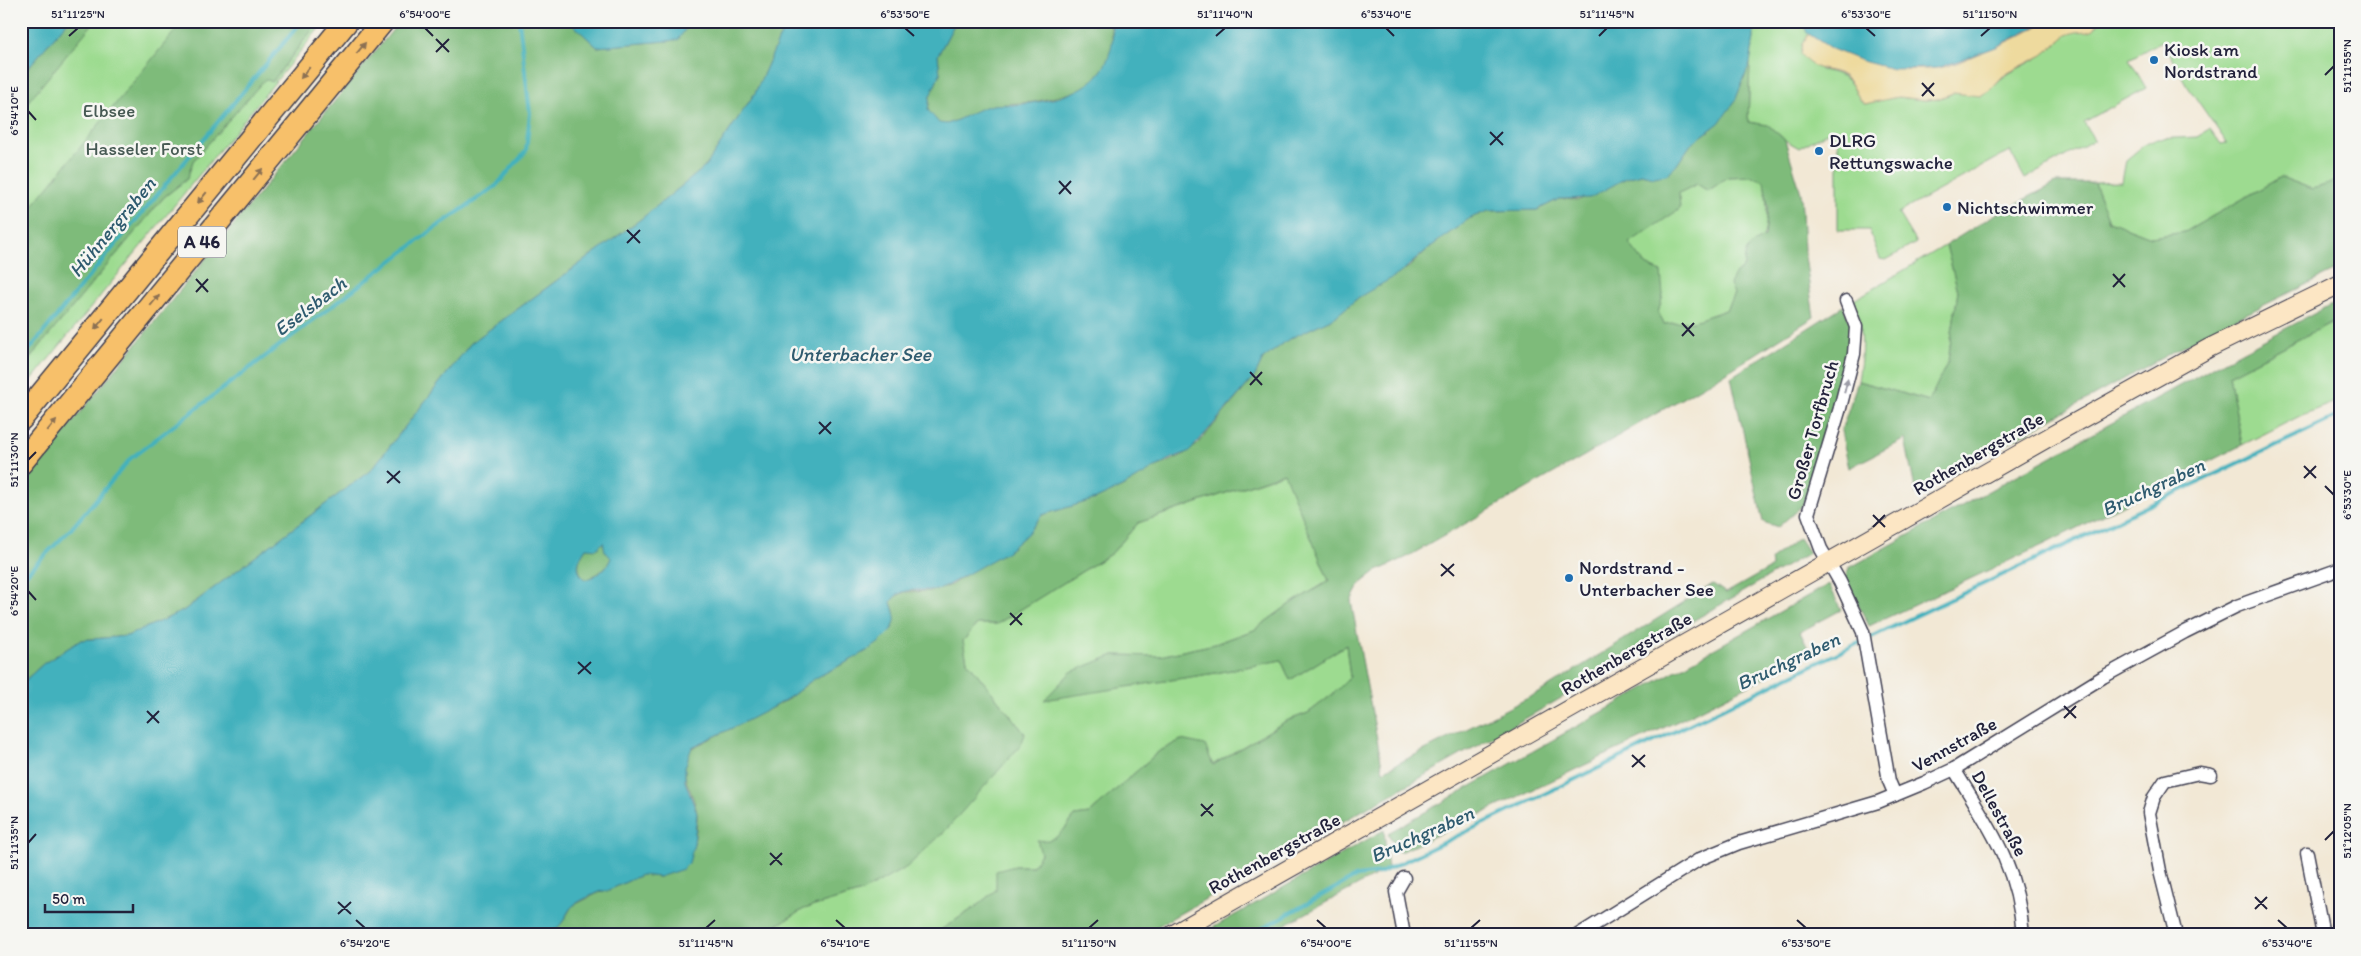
<svg xmlns="http://www.w3.org/2000/svg" width="2361" height="956" font-family="Itim,sans-serif">
<style>
.green{fill:#9ddb90;stroke:#607e66}
.forest{fill:#7ebb7a;stroke:#506e5a;fill-rule:evenodd}
.sand{fill:#eeda9e;stroke:#887e6c}
.water{fill:#42b1bd;stroke:#326a7c;fill-rule:evenodd}
.lines{fill:none;stroke-linecap:round;stroke-linejoin:round}
.stream{stroke:#42b1bd;stroke-width:4}
.street-casing{stroke:#414052;stroke-width:15}
.secondary-casing{stroke:#414052;stroke-width:20}
.highway-casing{stroke:#414052;stroke-width:25}
.street{stroke:#fff;stroke-width:12}
.secondary{stroke:#fce6c4;stroke-width:18}
.highway{stroke:#f7c06b;stroke-width:22}
.oneway{fill:#8c7153}
.oneway2{fill:#9c9ca7}
.ticks{fill:none;stroke:#22223b;stroke-width:2}
.poi-dot{fill:#1f6fb2;stroke:#f6f6f2;stroke-width:2}
.labels{text-anchor:middle;stroke-width:5;stroke-linejoin:round;paint-order:stroke}
.shield{fill:#f6f6f2;stroke:#626272;stroke-width:1}
.shield-label{font-size:18px;font-weight:bold;fill:#22223b}
.poi-label{font-size:19px;fill:#22223b;stroke:#f6f6f2;text-anchor:start}
.park-label{font-size:19px;fill:#475a54;stroke:#f6f6f2}
.street-label{font-size:19px;fill:#22223b;stroke:#f6f6f2}
.water-label{font-size:20px;font-style:italic;fill:#2f5b6f;stroke:#f6f6f2}
.neatline{fill:none;stroke:#22223b;stroke-width:2}
.ticks-label{font-size:12px;text-anchor:middle;fill:#22223b}
</style>
<rect width="100%" height="100%" fill="#f6f6f2"/>
<filter id="ink" filterUnits="userSpaceOnUse"><feTurbulence type="fractalNoise" baseFrequency=".02" numOctaves="2"/><feDisplacementMap in="SourceGraphic" scale="10" xChannelSelector="R" yChannelSelector="G"/><feConvolveMatrix kernelMatrix="1 2 1 2 8 2 1 2 1" color-interpolation-filters="sRGB"/></filter>
<filter id="wash" filterUnits="userSpaceOnUse"><feTurbulence type="fractalNoise" baseFrequency=".0096" numOctaves="4" result="noise"/><feDisplacementMap in="SourceGraphic" scale="20" xChannelSelector="R" yChannelSelector="G"/><feGaussianBlur stdDeviation="1.12" result="paint"/><feColorMatrix in="noise" values="0 0 0 0 0 0 0 0 0 0 0 0 0 0 0 0 0 1.4 0 .05"/><feComposite in="paint" operator="in"/></filter>
<g filter="url(#wash)">
<rect width="100%" height="100%" fill="#f2e8d5"/>
<g class="green">
<polygon points="21,21 291,21 21,362"/>
<polygon points="319,21 325,21 21,393 21,369 29,359 164,197 187,179 193,161 265,78 272,82"/>
<path d="M 1753,21 L 1802,21 L 1809,34 L 1802,44 L 1820,70 C 1839,73 1849,77 1858,95 C 1861,100 1860,102 1865,104 L 1886,99 L 1898,97 L 1925,100 L 1937,99 L 1953,93 L 1990,90 C 2006,70 2022,69 2042,55 C 2052,49 2059,38 2070,33 C 2081,28 2093,36 2100,21 L 2340,21 L 2340,180 L 2312,189 L 2281,177 L 2185,232 L 2151,237 L 2109,221 L 2094,183 L 2122,182 L 2126,160 L 2144,145 L 2157,139 L 2197,137 L 2210,129 L 2221,144 L 2227,143 L 2186,84 L 2162,41 L 2129,59 L 2146,88 L 2084,122 L 2094,140 L 2025,179 L 2010,151 L 1898,213 L 1916,243 L 1886,260 L 1880,259 L 1869,230 L 1838,230 L 1838,144 L 1830,131 L 1799,148 L 1785,140 L 1768,125 L 1748,122 L 1750,63 L 1754,38 Z"/>
<path d="M 1752,176 L 1764,180 C 1770,219 1769,248 1736,273 L 1734,294 L 1726,310 L 1694,321 L 1664,324 L 1658,313 L 1663,295 L 1646,265 L 1628,243 L 1651,228 L 1678,193 L 1697,184 L 1708,191 L 1728,177 Z"/>
<path d="M 1946,245 L 1958,291 L 1948,361 L 1930,401 L 1858,381 C 1863,348 1864,332 1854,300 Z"/>
<polygon points="2340,318 2340,400 2302,415 2242,445 2229,375"/>
<path d="M 1285,473 L 1329,581 L 1290,604 L 1254,630 L 1215,644 L 1160,656 L 1114,655 L 1045,699 L 1216,673 L 1281,660 L 1290,680 L 1346,645 L 1350,677 L 1333,694 L 1308,713 L 1286,721 L 1212,765 C 1206,751 1196,744 1181,740 L 1158,752 L 1089,814 L 1075,816 L 1058,837 L 1048,842 L 1033,866 L 1015,866 L 996,890 L 974,908 L 933,935 L 760,935 L 804,909 L 862,892 L 1025,734 L 967,661 L 963,641 L 977,624 L 997,624 L 1112,553 L 1138,523 Z"/>
</g>
<g class="forest">
<polygon points="68,21 95,21 21,110 21,76"/>
<polygon points="183,21 319,21 272,82 265,79 193,161 187,179 164,197 21,369 21,220"/>
<polygon points="400,21 569,21 597,47 677,40 691,21 787,21 755,93 705,167 641,219 471,343 371,470 183,611 127,636 81,640 43,664 21,684 21,485"/>
<polygon points="956,21 1110,21 1113,44 1106,65 1092,82 1075,92 1056,97 1034,102 994,105 947,124 939,124 928,111 930,96 940,74 938,55"/>
<path d="M 1750,63 L 1748,122 L 1768,125 L 1785,140 L 1801,193 L 1804,250 L 1814,317 L 1732,369 L 1584,456 L 1407,557 L 1375,572 L 1360,584 L 1351,601 L 1383,771 L 1540,692 L 1713,584 L 1726,593 L 1772,567 L 1771,559 L 1799,538 L 1809,553 L 1551,704 L 1142,935 L 933,935 L 974,908 L 996,890 L 996,871 L 1015,866 L 1033,866 L 1041,854 L 1037,840 C 1058,843 1063,830 1075,816 L 1089,814 L 1158,752 L 1181,740 L 1205,745 L 1213,765 L 1286,721 L 1308,713 L 1333,694 L 1350,677 L 1346,645 L 1290,680 L 1281,660 L 1216,673 L 1044,700 L 1071,672 L 1114,655 L 1160,656 L 1215,644 L 1254,630 L 1290,604 L 1329,581 L 1284,473 L 1138,523 L 1112,553 L 997,624 L 977,624 L 963,641 L 967,661 L 1025,734 L 1021,745 L 945,831 L 907,867 L 862,892 L 804,909 L 760,935 L 506,935 L 513,929 L 526,932 L 551,931 L 562,923 L 572,906 L 602,891 L 607,891 L 641,875 L 660,877 L 694,844 C 695,833 699,820 696,809 C 690,781 678,782 690,749 L 785,701 L 815,678 L 849,661 L 884,638 L 890,632 L 894,611 L 891,602 L 894,597 L 905,592 L 933,591 L 951,585 L 980,565 L 1008,551 L 1027,534 L 1042,515 L 1096,499 L 1124,486 L 1149,470 L 1181,456 L 1197,445 L 1255,376 L 1263,359 L 1289,339 L 1335,317 L 1359,297 L 1409,267 L 1429,248 L 1470,218 L 1488,211 L 1537,210 L 1559,199 L 1579,200 L 1627,178 L 1641,174 L 1654,177 L 1676,166 L 1691,144 L 1714,127 L 1735,101 ZM 1752,176 L 1764,181 L 1768,206 L 1765,237 C 1749,243 1744,250 1744,267 L 1736,273 L 1730,284 L 1734,294 L 1726,310 L 1694,321 L 1664,324 L 1658,313 L 1663,295 L 1661,272 L 1646,265 L 1629,243 L 1680,209 L 1679,193 L 1697,184 L 1708,191 L 1728,177 Z"/>
<polygon points="2281,177 2312,189 2340,180 2340,268 2205,334 1916,494 1905,439 1849,468 1841,431 1858,381 1929,401 1948,361 1958,291 1946,245 1994,215 2056,183 2094,183 2109,221 2151,237 2185,232"/>
<polygon points="2340,300 2340,318 2229,375 2242,445 2045,544 1869,626 1845,578 1849,568 2226,360"/>
<polygon points="1843,306 1852,326 1850,355 1827,437 1803,505 1778,527 1763,522 1731,377"/>
<path d="M 603,541 L 611,558 C 606,570 598,574 585,580 C 575,569 578,560 586,548 L 599,545 Z"/>
<polygon points="1829,584 1841,610 1800,632 1811,654 1680,720 1403,851 1397,851 1388,833"/>
<polygon points="1384,830 1388,869 1266,935 1200,935"/>
</g>
<path class="sand" d="M 2046,21 L 2100,21 L 2094,29 L 2089,31 L 2076,32 L 2067,35 L 2043,55 L 2004,75 L 1990,90 L 1980,96 L 1953,93 L 1937,99 L 1925,100 L 1898,97 L 1865,104 C 1857,100 1855,85 1847,79 C 1833,65 1818,77 1800,54 L 1802,44 L 1809,34 C 1847,59 1890,74 1937,68 C 1951,67 1967,58 1980,53 C 2002,45 2026,34 2046,21 Z"/>
<g class="water">
<polygon points="21,21 68,21 21,76"/>
<polygon points="569,21 691,21 678,40 597,47"/>
<path d="M 787,21 L 956,21 L 938,55 L 940,74 L 930,96 L 928,110 L 939,123 L 947,124 C 963,119 977,108 993,105 C 999,104 1006,105 1012,105 C 1048,102 1098,94 1109,55 C 1113,44 1114,32 1110,21 L 1753,21 L 1754,38 L 1750,63 L 1735,101 L 1719,123 L 1691,144 L 1676,166 L 1666,175 L 1654,177 L 1641,174 L 1626,178 L 1590,198 L 1559,199 L 1537,210 L 1488,211 L 1470,218 L 1429,248 L 1399,274 L 1359,297 L 1335,317 L 1289,339 L 1263,359 L 1255,376 L 1190,451 L 1168,460 L 1124,486 L 1096,499 L 1042,515 L 1027,534 L 1008,551 L 941,589 C 925,593 901,584 891,602 C 893,611 898,618 893,627 C 880,650 838,665 816,678 C 805,684 796,694 785,700 C 755,718 724,732 692,747 L 685,767 L 685,781 L 697,813 L 694,844 L 689,863 L 683,869 L 659,877 L 641,875 L 607,891 L 602,891 C 593,895 582,899 574,905 C 568,909 566,918 561,924 C 550,938 528,932 513,929 L 506,935 L 21,935 L 21,684 L 43,664 L 81,640 L 127,636 L 183,611 L 371,470 L 471,343 L 641,219 L 705,167 L 755,93 ZM 603,542 L 605,551 L 611,558 C 606,570 598,575 585,580 C 574,569 578,560 586,548 L 597,549 Z"/>
<polygon points="1802,21 2046,21 1996,47 1938,68 1893,69 1862,61 1832,49 1807,33"/>
</g>
<g class="lines">
<g class="stream">
<polyline points="21,360 86,280 302,21"/>
<polyline points="21,579 71,529 131,458 435,228 496,186 526,151 530,113 519,21"/>
<polyline points="1867,639 2340,415"/>
<polyline points="1250,935 1357,876 1380,873 1861,642"/>
</g>
</g>
</g>
<g filter="url(#ink)">
<g class="lines">
<g class="street-casing">
<g id="street">
<polyline points="1846,301 1856,327 1854,354 1840,408 1808,514 1821,549 1840,582 1863,632 1889,781 1895,795"/>
<path d="M 1954,769 C 1989,827 2018,865 2023,935"/>
<polyline points="2307,853 2323,935"/>
<polyline points="1404,935 1396,892 1404,878"/>
<polyline points="1578,935 1700,859 1739,843 1878,802 1924,783 1954,769 2103,677 2185,632 2237,606 2340,569"/>
<polyline points="2176,935 2160,871 2149,813 2154,797 2165,781 2199,773 2211,775"/>
</g>
</g>
<g class="secondary-casing">
<polyline id="secondary" points="1172,935 2058,432 2209,348 2340,284"/>
</g>
<g class="highway-casing">
<g id="highway">
<polyline points="21,419 347,21"/>
<polyline points="21,463 383,21"/>
</g>
</g>
<use href="#street" class="street"/>
<use href="#secondary" class="secondary"/>
<use href="#highway" class="highway"/>
</g>
<defs><path id="oneway-solid" d="M-6-.8H1V-3.2L6.5 0L1 3.2V.8H-6Z" transform="scale(1.25)"/></defs>
<g class="oneway">
<use href="#oneway-solid" transform="translate(361 48) rotate(-51)"/>
<use href="#oneway-solid" transform="translate(305 73) rotate(129)"/>
<use href="#oneway-solid" transform="translate(258 174) rotate(-51)"/>
<use href="#oneway-solid" transform="translate(202 198) rotate(129)"/>
<use href="#oneway-solid" transform="translate(155 300) rotate(-51)"/>
<use href="#oneway-solid" transform="translate(99 324) rotate(129)"/>
<use href="#oneway-solid" transform="translate(52 425) rotate(-51)"/>
</g>
<use class="oneway2" href="#oneway-solid" transform="translate(1846 386) rotate(-76)"/>
</g>
<path class="ticks" d="M 425,28 L 433,36M 905,28 L 914,36M 1386,28 L 1394,36M 1866,28 L 1875,36M 69,36 L 78,28M 1216,36 L 1225,28M 1599,36 L 1607,28M 1981,36 L 1990,28M 436,39 L 449,52M 436,52 L 449,39M 2325,75 L 2334,66M 1922,83 L 1934,96M 1922,96 L 1934,83M 28,111 L 36,120M 1490,132 L 1503,145M 1490,145 L 1503,132M 1059,181 L 1071,194M 1059,194 L 1071,181M 627,230 L 640,243M 627,243 L 640,230M 2113,274 L 2125,287M 196,279 L 208,292M 2113,287 L 2125,274M 196,292 L 208,279M 1682,323 L 1694,336M 1682,336 L 1694,323M 1250,372 L 1262,385M 1250,385 L 1262,372M 819,422 L 831,434M 819,434 L 831,422M 28,460 L 36,452M 2304,466 L 2316,478M 387,471 L 400,483M 2304,478 L 2316,466M 387,483 L 400,471M 2325,486 L 2334,495M 1873,515 L 1885,527M 1873,527 L 1885,515M 1441,564 L 1454,576M 1441,576 L 1454,564M 28,591 L 36,600M 1010,613 L 1022,625M 1010,625 L 1022,613M 578,662 L 591,674M 578,674 L 591,662M 2064,706 L 2076,718M 147,711 L 159,723M 2064,718 L 2076,706M 147,723 L 159,711M 1632,755 L 1645,767M 1632,767 L 1645,755M 1201,804 L 1213,816M 1201,816 L 1213,804M 2325,840 L 2334,831M 28,843 L 36,834M 770,853 L 782,865M 770,865 L 782,853M 2255,897 L 2267,909M 338,902 L 351,914M 2255,909 L 2267,897M 338,914 L 351,902M 356,920 L 365,928M 836,920 L 845,928M 1317,920 L 1326,928M 1797,920 L 1806,928M 2278,920 L 2287,928M 706,928 L 715,920M 1089,928 L 1098,920M 1471,928 L 1480,920"/>
<g class="poi-dot">
<circle cx="2154" cy="60" r="5"/>
<circle cx="1819" cy="151" r="5"/>
<circle cx="1947" cy="207" r="5"/>
<circle cx="1569" cy="578" r="5"/>
</g>
<g class="labels">
<rect class="shield" x="178" y="226.5" width="48" height="31" rx="4"/>
<g class="shield-label">
<text x="202" y="248">A 46</text>
</g>
<g class="poi-label">
<text x="2164" y="56">Kiosk am<tspan x="2164" dy="22">Nordstrand</tspan></text>
<text x="1829" y="147">DLRG<tspan x="1829" dy="22">Rettungswache</tspan></text>
<text x="1957" y="214">Nichtschwimmer</text>
<text x="1579" y="574">Nordstrand -<tspan x="1579" dy="22">Unterbacher See</tspan></text>
</g>
<g class="park-label">
<text x="109" y="117">Elbsee</text>
<text x="144" y="155">Hasseler Forst</text>
</g>
<g class="street-label">
<text transform="translate(1812 430) rotate(-74)" y="7">Großer Torfbruch</text>
<text transform="translate(1978 453) rotate(-30)" y="7">Rothenbergstraße</text>
<text transform="translate(1626 653) rotate(-30)" y="7">Rothenbergstraße</text>
<text transform="translate(1954 744) rotate(-29)" y="7">Vennstraße</text>
<text transform="translate(2000 813) rotate(61)" y="7">Dellestraße</text>
<text transform="translate(1274 853) rotate(-29)" y="7">Rothenbergstraße</text>
</g>
<g class="water-label">
<text transform="translate(112 227) rotate(-50)" y="7">Hühnergraben</text>
<text transform="translate(310 306) rotate(-37)" y="7">Eselsbach</text>
<text x="860" y="361">Unterbacher See</text>
<text transform="translate(2153 487) rotate(-25)" y="7">Bruchgraben</text>
<text transform="translate(1788 661) rotate(-25)" y="7">Bruchgraben</text>
<text transform="translate(1422 834) rotate(-24)" y="7">Bruchgraben</text>
</g>
</g>
<rect width="2361" height="956" fill="none" stroke="#f6f6f2" stroke-width="55"/>
<path d="M45 904v8h88v-8" fill="none" stroke="#22223b" stroke-width="2.5"/>
<text x="52" y="904" font-size="15" fill="#22223b" stroke="#f6f6f2" stroke-width="4" paint-order="stroke">50 m</text>
<rect x="28" y="28" width="2306" height="900" class="neatline"/>
<g class="ticks-label">
<text x="78" y="18">51°11'25"N</text>
<text x="425" y="18">6°54'00"E</text>
<text x="905" y="18">6°53'50"E</text>
<text x="1225" y="18">51°11'40"N</text>
<text x="1386" y="18">6°53'40"E</text>
<text x="1607" y="18">51°11'45"N</text>
<text x="1866" y="18">6°53'30"E</text>
<text x="1990" y="18">51°11'50"N</text>
<text transform="translate(2347 66) rotate(-90)" y="4">51°11'55"N</text>
<text transform="translate(14 111) rotate(-90)" y="4">6°54'10"E</text>
<text transform="translate(14 460) rotate(-90)" y="4">51°11'30"N</text>
<text transform="translate(2347 495) rotate(-90)" y="4">6°53'30"E</text>
<text transform="translate(14 591) rotate(-90)" y="4">6°54'20"E</text>
<text transform="translate(2347 831) rotate(-90)" y="4">51°12'05"N</text>
<text transform="translate(14 843) rotate(-90)" y="4">51°11'35"N</text>
<text x="365" y="947">6°54'20"E</text>
<text x="706" y="947">51°11'45"N</text>
<text x="845" y="947">6°54'10"E</text>
<text x="1089" y="947">51°11'50"N</text>
<text x="1326" y="947">6°54'00"E</text>
<text x="1471" y="947">51°11'55"N</text>
<text x="1806" y="947">6°53'50"E</text>
<text x="2287" y="947">6°53'40"E</text>
</g>
</svg>
